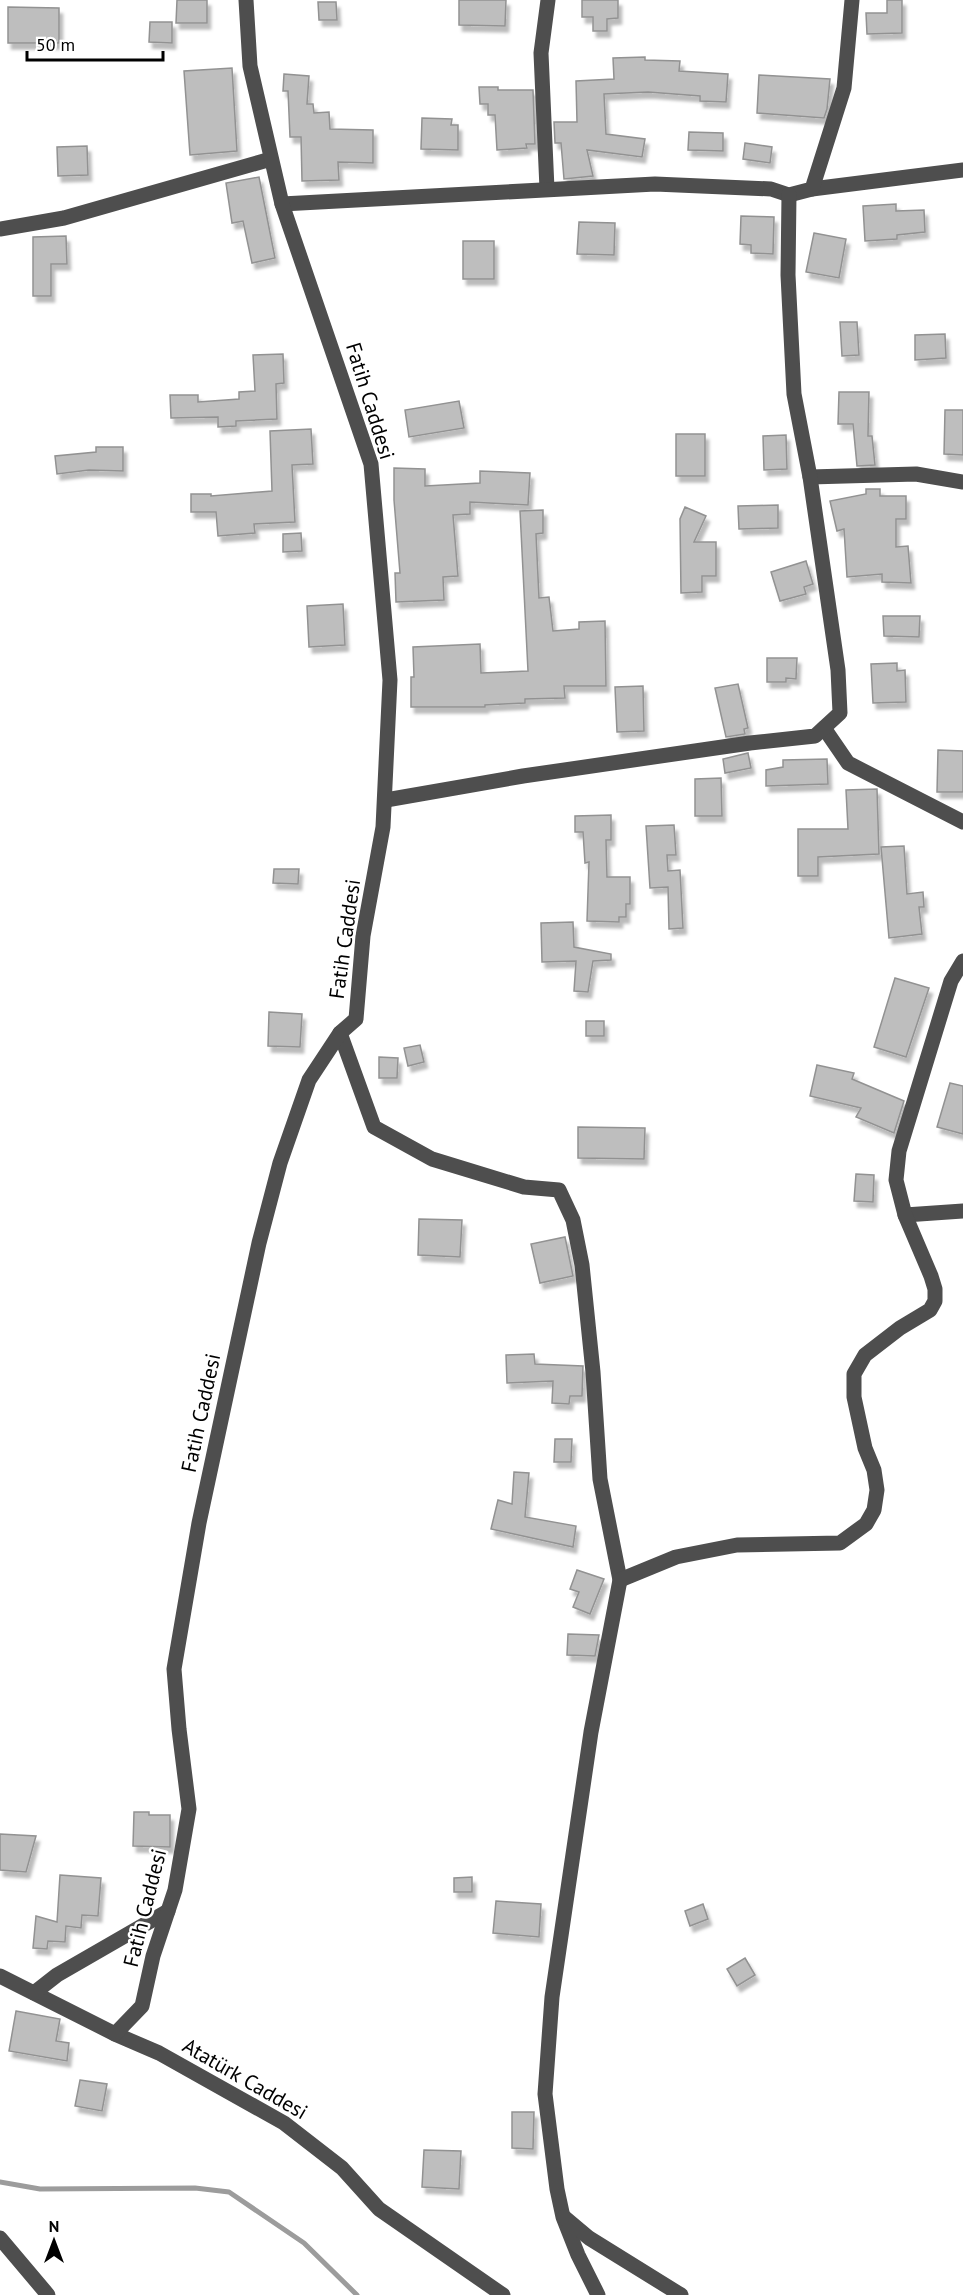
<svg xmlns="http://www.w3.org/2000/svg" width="963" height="2295" font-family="'PT Sans',sans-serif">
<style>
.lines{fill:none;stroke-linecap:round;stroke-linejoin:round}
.stream{stroke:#9c9c9c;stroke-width:5}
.building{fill:#bebebe;stroke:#929292;stroke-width:1.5;filter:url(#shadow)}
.minor{stroke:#4e4e4e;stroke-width:15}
.labels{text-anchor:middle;stroke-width:5;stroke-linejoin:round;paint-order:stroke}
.street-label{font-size:21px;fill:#000;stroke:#fff}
</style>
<defs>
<filter id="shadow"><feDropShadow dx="3.5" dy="6" stdDeviation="1.5" flood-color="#0004"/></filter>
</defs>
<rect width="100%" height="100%" fill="#fff"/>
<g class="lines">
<polyline class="stream" points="0,2182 40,2189 195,2188 229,2192 304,2243 357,2295"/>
</g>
<g class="building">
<polygon points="177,0 207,0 207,23 176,23"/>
<polygon points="459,0 506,0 505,26 459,25"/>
<polygon points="582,0 618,0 618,18 607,19 607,31 593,31 593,17 582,17"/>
<polygon points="887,0 902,0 902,33 867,34 866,13 887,13"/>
<polygon points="318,2 336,2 337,20 319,20"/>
<polygon points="8,7 59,8 59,43 8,43"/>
<polygon points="150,22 172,22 172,43 149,42"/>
<polygon points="645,57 645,60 680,61 679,71 728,74 726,102 700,101 700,96 648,92 604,94 606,134 645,139 642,157 587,150 593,176 564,179 561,143 555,143 554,122 577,122 576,81 614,79 613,58"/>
<polygon points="232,68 237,151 190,155 184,71"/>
<polygon points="284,74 309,76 307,104 313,104 314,113 329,112 330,129 373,130 373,163 338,162 339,180 302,181 301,137 290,137 288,91 283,91"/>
<polygon points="759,75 830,79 827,109 824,118 757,113"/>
<polygon points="479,87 498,87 498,90 533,90 535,144 526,144 527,148 497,150 495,115 488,115 488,104 480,104"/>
<polygon points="422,118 452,119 451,125 458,125 458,150 421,149"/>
<polygon points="689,132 723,133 723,151 688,150"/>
<polygon points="745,143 772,147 770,163 743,159"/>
<polygon points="87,146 88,175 58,176 57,147"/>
<polygon points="259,177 275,258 252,263 243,221 232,223 226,183"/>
<polygon points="896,204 896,211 924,210 925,232 897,235 897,239 865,241 863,206"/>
<polygon points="741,216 774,217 773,254 751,253 751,245 740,244"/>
<polygon points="579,222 615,223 614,255 577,254"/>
<polygon points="814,233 846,239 839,278 806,272"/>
<polygon points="66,236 67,264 51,264 51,296 33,296 33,237"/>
<rect x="463" y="241" width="31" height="38"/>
<polygon points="840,322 857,322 859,355 842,356"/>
<polygon points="945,334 946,358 915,360 915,335"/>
<polygon points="283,354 284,383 276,384 277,419 236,421 236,426 218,427 218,417 171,418 170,395 198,395 198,402 239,399 239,392 255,391 253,355"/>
<polygon points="839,392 869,392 868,436 872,436 875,465 857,466 853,424 838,424"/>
<polygon points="459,401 464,428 409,437 405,410"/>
<polygon points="945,410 963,410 963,455 944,454"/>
<polygon points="311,429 313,464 292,465 295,522 254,524 255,533 218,536 216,512 191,512 191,494 211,494 211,496 272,491 270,431"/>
<rect x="676" y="434" width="29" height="42"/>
<polygon points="786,435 787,469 764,470 763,436"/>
<polygon points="96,447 123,447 123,471 89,470 57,474 55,456 96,452"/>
<polygon points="394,468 425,469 425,486 480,483 480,471 530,473 528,505 470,502 470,514 453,515 458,576 443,577 444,600 396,602 395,573 400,573 394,500"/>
<polygon points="866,489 880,489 880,496 906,496 906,519 896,519 896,547 908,546 911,583 882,582 882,574 847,577 844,529 837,531 830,501 866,494"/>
<polygon points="778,505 778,528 739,529 738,506"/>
<polygon points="685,507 706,516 694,542 716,542 716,576 702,576 702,592 681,593 680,519"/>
<polygon points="543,510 543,533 536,534 539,598 549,597 553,631 579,629 579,622 605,621 606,686 564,686 565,698 525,699 525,703 485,705 485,707 411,707 411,677 414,677 413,647 480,644 481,673 528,671 520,511"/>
<polygon points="301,533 302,551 283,552 283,534"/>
<polygon points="806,561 813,584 804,587 806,594 780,601 771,572"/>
<polygon points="343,604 345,645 309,647 307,606"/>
<polygon points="883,616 920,616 919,637 884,636"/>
<polygon points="767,658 797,658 796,679 786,678 786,682 767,682"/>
<polygon points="897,663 897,671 905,670 906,702 873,703 871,664"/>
<polygon points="738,684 748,728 744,729 745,734 726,737 715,688"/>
<polygon points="643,686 644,731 617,732 615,687"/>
<polygon points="938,750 963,751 963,792 937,792"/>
<polygon points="748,753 751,768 725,773 723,759"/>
<polygon points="827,759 828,784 766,786 766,770 783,767 783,760"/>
<polygon points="721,778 722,816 695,816 695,779"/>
<polygon points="877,789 879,854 818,857 818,876 798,876 798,829 848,829 846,790"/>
<polygon points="611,815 611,840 606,840 607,877 630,877 630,904 626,904 626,917 619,917 619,922 587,921 589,862 585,863 583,832 575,832 575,816"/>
<polygon points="674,825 676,855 667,855 668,871 680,870 683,928 669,929 668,887 650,888 646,826"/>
<polygon points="904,846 907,894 923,892 924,907 919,907 922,934 889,938 881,847"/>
<polygon points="274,869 299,869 298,884 273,883"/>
<polygon points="573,922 574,947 611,954 611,960 593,961 588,992 574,991 576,961 542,962 541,923"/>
<polygon points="895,978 929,988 906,1057 874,1047"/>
<polygon points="269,1012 302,1014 300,1047 268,1046"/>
<rect x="586" y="1021" width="18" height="15"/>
<polygon points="420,1045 424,1062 408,1066 404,1048"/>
<polygon points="379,1057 398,1058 397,1078 379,1078"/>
<polygon points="817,1065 854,1073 852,1079 904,1101 894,1133 856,1117 861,1108 810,1096"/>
<polygon points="950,1083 963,1086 963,1134 937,1127"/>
<polygon points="578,1127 645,1128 644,1159 578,1158"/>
<polygon points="856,1174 874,1175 873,1202 854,1201"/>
<polygon points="419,1219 462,1220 460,1257 418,1255"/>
<polygon points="565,1237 573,1276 540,1283 531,1244"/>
<polygon points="534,1354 535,1364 583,1366 582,1396 570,1396 569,1404 552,1403 553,1381 507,1383 506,1355"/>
<polygon points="555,1439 572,1439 571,1462 554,1462"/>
<polygon points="514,1472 529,1473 525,1517 576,1526 573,1547 491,1529 498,1500 512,1504"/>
<polygon points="577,1570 604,1579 590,1614 573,1607 579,1592 570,1589"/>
<polygon points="568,1634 599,1635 595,1656 567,1655"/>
<polygon points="134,1812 149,1812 149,1815 170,1815 170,1847 133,1846"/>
<polygon points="0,1834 36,1836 26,1872 0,1870"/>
<polygon points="60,1875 101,1878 98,1916 82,1915 81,1928 66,1926 65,1942 48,1941 47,1949 33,1948 36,1916 57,1922"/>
<polygon points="472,1877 472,1892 454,1892 454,1878"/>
<polygon points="496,1901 541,1904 539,1937 493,1933"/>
<polygon points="703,1904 708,1919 690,1926 685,1911"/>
<polygon points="745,1958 755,1975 737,1986 727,1969"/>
<polygon points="16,2011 60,2019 56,2041 69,2043 67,2061 9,2051"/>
<polygon points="80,2080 107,2084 102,2111 75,2106"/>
<polygon points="512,2112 534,2112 533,2149 512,2148"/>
<polygon points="424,2150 461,2151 459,2189 422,2187"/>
</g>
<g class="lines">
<g class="minor">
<polyline points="547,189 541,53 548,0"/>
<polyline points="812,189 963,170"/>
<polyline points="282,204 655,184 771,189 789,195 812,189 844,88 852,0"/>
<polyline points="0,229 64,218 271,159"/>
<polyline points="810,477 916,474 963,482"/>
<polyline points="824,728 848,763 963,822"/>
<polyline points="386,800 523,776 750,743 815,736 840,713 838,670 810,477 794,394 788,275 789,195"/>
<polyline points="340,1033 374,1127 432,1159 524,1187 559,1190 573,1220 582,1265 593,1372 600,1479 620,1580 591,1732 552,1997 545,2094 557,2189 563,2217 578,2255 598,2295"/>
<polyline points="905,1215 963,1211"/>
<polyline points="620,1580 676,1557 737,1545 840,1543 866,1524 874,1510 877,1490 874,1470 865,1448 854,1397 854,1374 865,1355 900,1328 930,1310 935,1301 935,1289 931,1276 905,1215 896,1180 899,1151 951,981 963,961"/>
<polyline points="0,1976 115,2034 159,2053 284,2123 342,2168 379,2209 503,2295"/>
<polyline points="34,1993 57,1975 168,1911"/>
<polyline points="115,2034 142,2006 153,1956 175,1890 189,1809 179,1729 174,1669 199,1523 259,1243 280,1163 309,1080 340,1033 356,1019 363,936 383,827 390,680 371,464 282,204 250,66 246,0"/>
<polyline points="564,2217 589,2238 681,2295"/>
<polyline points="0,2238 48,2295"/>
</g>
</g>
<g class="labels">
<g class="street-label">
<text transform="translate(370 401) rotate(73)" y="7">Fatih Caddesi</text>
<text transform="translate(345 939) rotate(-82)" y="7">Fatih Caddesi</text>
<text transform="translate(201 1413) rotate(-78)" y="7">Fatih Caddesi</text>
<text transform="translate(145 1908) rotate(-76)" y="7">Fatih Caddesi</text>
<text transform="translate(245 2079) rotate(30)" y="7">Atatürk Caddesi</text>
</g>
</g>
<g transform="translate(54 2241)" stroke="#ffffff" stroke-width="4.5" paint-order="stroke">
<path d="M0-4.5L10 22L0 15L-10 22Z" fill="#000000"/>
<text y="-9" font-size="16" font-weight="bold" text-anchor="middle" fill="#000000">N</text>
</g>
<path d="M27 51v9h136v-9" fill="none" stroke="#000000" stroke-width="3"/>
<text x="36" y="51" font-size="18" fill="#000000" stroke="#ffffff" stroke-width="4.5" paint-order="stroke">50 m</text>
</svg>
